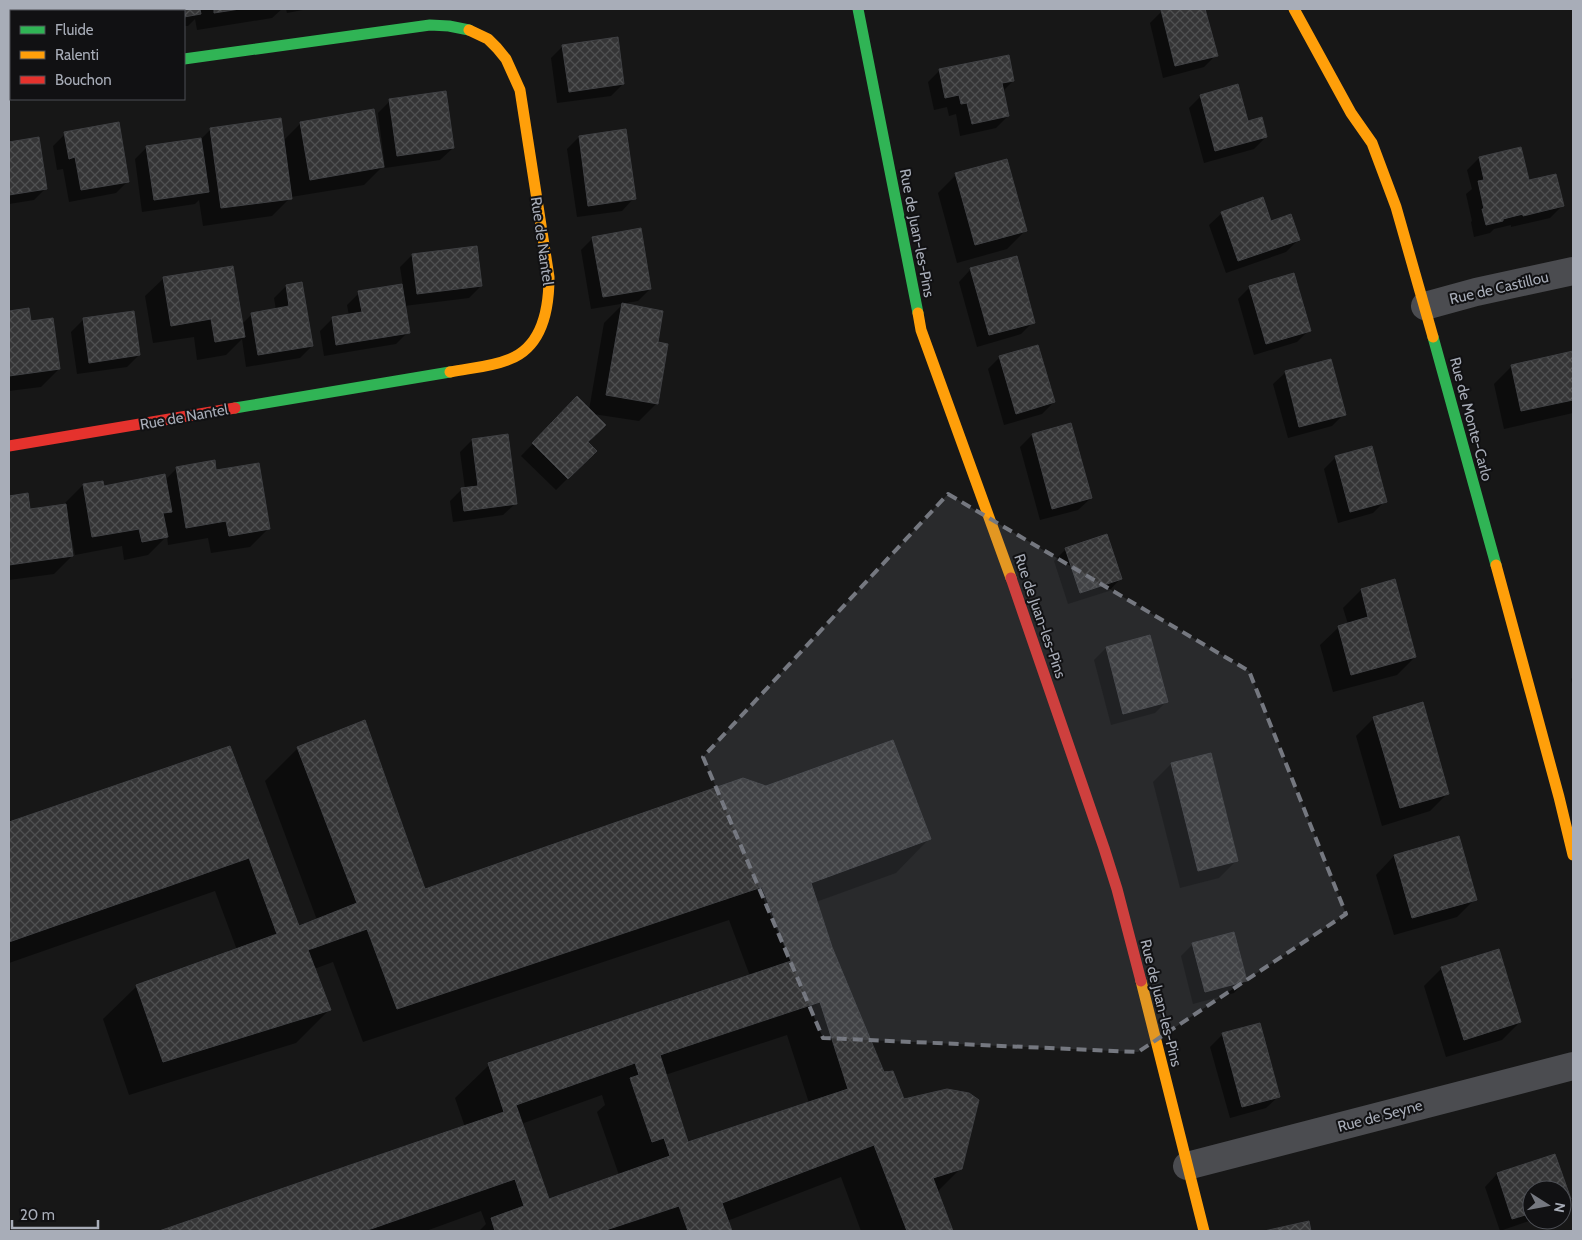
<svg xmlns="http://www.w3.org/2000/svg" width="1582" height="1240" font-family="Cabin,sans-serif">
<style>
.shadow{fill:#0007;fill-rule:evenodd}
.building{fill:url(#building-cross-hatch);stroke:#3f4043;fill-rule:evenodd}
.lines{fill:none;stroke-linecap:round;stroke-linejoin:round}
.street{stroke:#4b4c50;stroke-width:28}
.fast{stroke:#30b455;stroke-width:11}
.slow{stroke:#ff9f0a;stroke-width:11}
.jam{stroke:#e5322d;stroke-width:11}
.marked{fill:#757880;fill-opacity:0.2;stroke:#757880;stroke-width:4;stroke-dasharray:10 6;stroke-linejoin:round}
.labels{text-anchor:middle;stroke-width:4;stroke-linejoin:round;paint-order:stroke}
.street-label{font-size:15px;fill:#a8adb8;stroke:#111113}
</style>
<defs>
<pattern id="building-cross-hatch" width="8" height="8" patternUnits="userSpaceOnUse" patternTransform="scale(1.25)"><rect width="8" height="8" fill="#353536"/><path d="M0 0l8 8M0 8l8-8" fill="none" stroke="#4f5051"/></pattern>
</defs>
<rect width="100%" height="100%" fill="#171717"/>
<g class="shadow">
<polygon points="32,9 97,9 98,11 32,11"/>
<polygon points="115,9 282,9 272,18 197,30 195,19 188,26 184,26 184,11 115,11"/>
<polygon points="286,9 308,9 287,13"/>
<polygon points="1171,9 1204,9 1216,55 1204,67 1163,78 1150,23 1162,11"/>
<polygon points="563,46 623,84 611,96 557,103 551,58"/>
<polygon points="940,70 1013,81 1003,91 1008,116 996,128 960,136 956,114 949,116 947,107 934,110 928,82"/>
<polygon points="1201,96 1247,122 1266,137 1254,149 1204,163 1189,108"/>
<polygon points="390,101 453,148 440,160 385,168 378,113"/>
<polygon points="301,123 382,167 364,185 291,197 272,216 203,226 199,200 195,204 142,212 135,159 147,147 201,139 211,129 283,141"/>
<polygon points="65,134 128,181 116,193 69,202 63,169 57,170 53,146"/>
<polygon points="579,137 634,198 622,211 577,217 567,149"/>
<polygon points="38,139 46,188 34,200 9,204 9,143"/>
<polygon points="1479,158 1528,182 1562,206 1550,218 1511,227 1511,225 1494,229 1490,233 1474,237 1471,222 1472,221 1466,194 1472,189 1467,170"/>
<polygon points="956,175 1025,231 1007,249 957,263 938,193"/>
<polygon points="1222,213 1271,222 1298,240 1286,252 1226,273 1209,225"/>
<polygon points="593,238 650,289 638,301 591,309 581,250"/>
<polygon points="412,255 481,286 469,298 404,306 408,332 396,344 324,356 320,331 332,319 349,316 347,305 359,293 403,286 400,267"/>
<polygon points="971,269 1033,322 1021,334 977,347 959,282"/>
<polygon points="164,278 242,324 252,314 276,310 274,298 286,286 312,346 300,358 246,367 242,339 226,355 197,360 194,337 153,343 145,296"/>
<polygon points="1250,287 1309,330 1297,342 1254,355 1238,299"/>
<polygon points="622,305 657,343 657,403 639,421 593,414 587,442 595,451 556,490 521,456 577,398 589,410 604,323"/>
<polygon points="28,309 29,323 59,369 41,387 9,391 9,312"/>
<polygon points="83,320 139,355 127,367 77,374 71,332"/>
<polygon points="1573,352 1573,413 1504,429 1494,384 1512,366"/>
<polygon points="1000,357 1054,402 1042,414 1004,425 988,369"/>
<polygon points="1286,372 1344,414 1332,426 1288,438 1273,384"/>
<polygon points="1032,435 1091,498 1078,510 1040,520 1020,447"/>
<polygon points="472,440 516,503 503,515 453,522 450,501 462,489 465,489 460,452"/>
<polygon points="1336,457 1385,501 1373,513 1338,523 1324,469"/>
<polygon points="177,468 215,472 268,529 250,547 211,553 208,538 168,545 167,536 148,555 124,560 122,546 75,555 72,540 70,540 72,556 54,574 9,580 9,497 27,494 29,510 66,505 65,503 83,485 103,487 165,480"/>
<polygon points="1066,549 1121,578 1109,591 1068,604 1054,561"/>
<polygon points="1361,590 1415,657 1397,675 1333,692 1320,645 1339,627 1348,624 1343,608"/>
<polygon points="1106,648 1167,701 1155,713 1111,725 1094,660"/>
<polygon points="1573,677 1573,689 1571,679"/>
<polygon points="1374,718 1448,793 1430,811 1382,826 1356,736"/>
<path d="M 230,747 L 298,928 L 317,920 L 265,781 L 298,748 L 425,891 L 929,839 L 896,873 L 816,902 L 830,948 L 884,1074 L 903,1100 L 961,1168 L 937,1192 L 952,1231 L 861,1231 L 841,1177 L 727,1221 L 731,1231 L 479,1231 L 486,1224 L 481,1211 L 426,1231 L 161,1231 L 465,1127 L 455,1098 L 489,1065 L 750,976 L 729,920 L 363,1042 L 333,962 L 314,969 L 329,1010 L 296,1043 L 129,1095 L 103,1019 L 137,986 L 237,950 L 215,891 L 9,963 L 9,823 ZM 787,1035 L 809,1103 L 687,1143 L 665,1075 ZM 602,1095 L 605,1105 L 597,1112 L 619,1175 L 548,1200 L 521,1124 Z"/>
<polygon points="1210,754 1237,860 1219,878 1180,888 1153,782 1171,764"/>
<polygon points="1458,838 1475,899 1457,917 1394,935 1376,875 1394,856"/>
<polygon points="1193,944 1246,980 1234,993 1193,1004 1181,956"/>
<polygon points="1442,968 1520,1022 1502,1040 1446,1057 1424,986"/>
<polygon points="1259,1025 1279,1096 1266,1108 1230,1118 1210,1047 1222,1035"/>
<polygon points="1554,1155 1569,1199 1562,1206 1562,1190 1532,1190 1532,1220 1500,1231 1485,1187 1497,1174"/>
</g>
<g class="building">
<rect x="46" y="9" width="53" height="2"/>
<polygon points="128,9 200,9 201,14 184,17 184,11 129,11"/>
<polygon points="214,9 240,9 214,13"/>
<polygon points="1166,9 1205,9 1218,56 1175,66 1161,10"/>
<polygon points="618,37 624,84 569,92 562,45"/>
<polygon points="1009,55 1014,81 1002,83 1009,116 972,124 967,103 961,104 959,95 945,98 939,69"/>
<polygon points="1238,84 1248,121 1262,117 1267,137 1215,151 1200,95"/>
<polygon points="446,91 454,148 397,156 389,99"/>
<polygon points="374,109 384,167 310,180 300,122"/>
<polygon points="281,118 292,199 221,208 210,128"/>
<polygon points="119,122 129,182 81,190 75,157 69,159 64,132"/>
<polygon points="626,129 636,199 588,206 579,136"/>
<polygon points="39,137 47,189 9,195 9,142"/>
<polygon points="201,138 209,192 154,200 146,146"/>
<polygon points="1521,147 1529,180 1556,174 1564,206 1523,216 1523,214 1503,219 1503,221 1486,225 1482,209 1484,209 1478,181 1484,180 1479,157"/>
<polygon points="1007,159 1027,231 975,245 955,173"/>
<polygon points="1263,197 1271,221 1291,214 1300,240 1238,261 1221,212"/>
<polygon points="641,228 651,289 603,297 592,237"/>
<polygon points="477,246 482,286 417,294 412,254"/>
<polygon points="1017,256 1035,323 989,335 970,268"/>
<polygon points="233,266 245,337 215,342 211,319 171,326 163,277"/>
<polygon points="1294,273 1311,331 1266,344 1249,286"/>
<polygon points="302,282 313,346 258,355 251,313 289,306 286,285"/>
<polygon points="402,284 410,333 336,345 332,317 362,312 358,291"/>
<polygon points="622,303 663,311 658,342 668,344 658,404 606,395"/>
<polygon points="29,308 31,321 53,318 60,369 9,376 9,311"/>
<polygon points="134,311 140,355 89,363 83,318"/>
<polygon points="1038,345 1055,402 1016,414 999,356"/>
<polygon points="1573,351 1573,400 1521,411 1511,365"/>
<polygon points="1331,359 1346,415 1299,427 1285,371"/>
<polygon points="577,396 606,425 588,442 597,451 568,479 532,443"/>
<polygon points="1071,423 1092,498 1052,509 1032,434"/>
<polygon points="508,434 517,504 464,511 461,488 478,486 472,439"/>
<polygon points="1372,446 1387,502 1350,512 1335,456"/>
<polygon points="215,460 216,470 259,463 270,529 229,536 226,521 186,528 176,467"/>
<polygon points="165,474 172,512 163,513 168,537 142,542 139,529 92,537 83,484 103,481 104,486"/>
<polygon points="28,493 30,509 66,504 73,556 9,565 9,496"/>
<polygon points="1107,534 1122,579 1080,593 1065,548"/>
<polygon points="1395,579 1416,657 1351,675 1338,626 1368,617 1361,589"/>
<polygon points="1150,635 1168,702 1123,714 1106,647"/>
<polygon points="1423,702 1449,794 1400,808 1373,717"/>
<path d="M 365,720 L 425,889 L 743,778 L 766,786 L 893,740 L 931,839 L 811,883 L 832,947 L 884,1072 L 893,1071 L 904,1099 L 947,1089 L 969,1093 L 979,1100 L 962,1169 L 933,1178 L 953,1231 L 907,1231 L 874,1145 L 722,1203 L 732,1231 L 688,1231 L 679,1206 L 603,1231 L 495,1231 L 491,1218 L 524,1206 L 515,1179 L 365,1231 L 159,1231 L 504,1112 L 488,1063 L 791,961 L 762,887 L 397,1009 L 367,929 L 308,950 L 331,1010 L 163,1062 L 136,985 L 277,934 L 249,858 L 9,942 L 9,822 L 230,746 L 299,926 L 357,903 L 297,747 ZM 820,1002 L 848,1089 L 688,1142 L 660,1055 ZM 635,1063 L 639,1075 L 630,1078 L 652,1142 L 664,1138 L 670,1156 L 549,1199 L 516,1105 Z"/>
<polygon points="1211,753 1238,861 1198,871 1171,763"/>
<polygon points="1459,836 1477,900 1412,918 1394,855"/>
<polygon points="1234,932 1247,981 1205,992 1192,943"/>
<polygon points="1499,949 1521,1022 1464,1040 1441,967"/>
<polygon points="1260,1023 1280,1097 1242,1107 1222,1033"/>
<polygon points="1555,1154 1571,1199 1562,1202 1562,1190 1532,1190 1532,1213 1512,1219 1497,1173"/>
<polygon points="1309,1221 1311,1231 1264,1231"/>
</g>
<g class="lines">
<g class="street">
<polyline points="9,72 11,72"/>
<polyline points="1425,306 1476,292 1573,271"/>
<polyline points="1187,1166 1573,1066"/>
</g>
<g class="fast">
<polyline points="858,9 918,313"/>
<polyline points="184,59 430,25 449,26 469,30"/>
<polyline points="1433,337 1496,565"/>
<polyline points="235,408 450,372"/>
</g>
<g class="slow">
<polyline points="1294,9 1351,113 1372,143 1396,207 1433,337"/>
<polyline points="918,313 921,330 1011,578"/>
<path d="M 450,372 C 470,368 491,367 510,359 C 543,346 549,308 549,277 L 520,90 L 506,59 L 497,48 L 488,39 L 469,30"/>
<polyline points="1496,565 1559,797 1573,855"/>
<polyline points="1141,981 1204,1231"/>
</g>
<g class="jam">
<polyline points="9,446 235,408"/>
<polyline points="1011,578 1104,848 1117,889 1141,981"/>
</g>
</g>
<path class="marked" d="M 948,494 L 1249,671 L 1346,914 L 1138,1052 L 823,1038 L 703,757 Z"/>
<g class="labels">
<g class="street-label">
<text transform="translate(917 233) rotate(79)" y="5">Rue de Juan-les-Pins</text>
<text transform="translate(542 241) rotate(82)" y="5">Rue de Nantel</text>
<text transform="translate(1499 288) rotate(-13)" y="5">Rue de Castillou</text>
<text transform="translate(184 417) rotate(-10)" y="5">Rue de Nantel</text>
<text transform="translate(1471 419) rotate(75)" y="5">Rue de Monte-Carlo</text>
<text transform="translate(1040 616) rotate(71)" y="5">Rue de Juan-les-Pins</text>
<text transform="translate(1161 1003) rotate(76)" y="5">Rue de Juan-les-Pins</text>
<text transform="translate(1380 1116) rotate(-15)" y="5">Rue de Seyne</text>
</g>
</g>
<rect width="1582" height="1240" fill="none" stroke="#a8adb8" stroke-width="20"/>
<rect x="10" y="10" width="175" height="90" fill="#111113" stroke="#4d4f55"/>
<rect x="20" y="26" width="25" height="8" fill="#30b455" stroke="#4d4f55"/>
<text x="55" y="35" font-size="15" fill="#a8adb8">Fluide</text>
<rect x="20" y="51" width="25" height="8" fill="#ff9f0a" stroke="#4d4f55"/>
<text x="55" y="60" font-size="15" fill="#a8adb8">Ralenti</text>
<rect x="20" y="76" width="25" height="8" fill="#e5322d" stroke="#4d4f55"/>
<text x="55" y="85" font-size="15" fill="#a8adb8">Bouchon</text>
<g transform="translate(1547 1205) rotate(101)"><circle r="24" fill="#111113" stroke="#4d4f55"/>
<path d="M0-4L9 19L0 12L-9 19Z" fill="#757880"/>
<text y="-8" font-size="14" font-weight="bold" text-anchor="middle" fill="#a8adb8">N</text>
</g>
<path d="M12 1220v8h86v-8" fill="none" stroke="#a8adb8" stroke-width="2.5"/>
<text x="20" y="1220" font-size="15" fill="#a8adb8" stroke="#111113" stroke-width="4" paint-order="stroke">20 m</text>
</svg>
